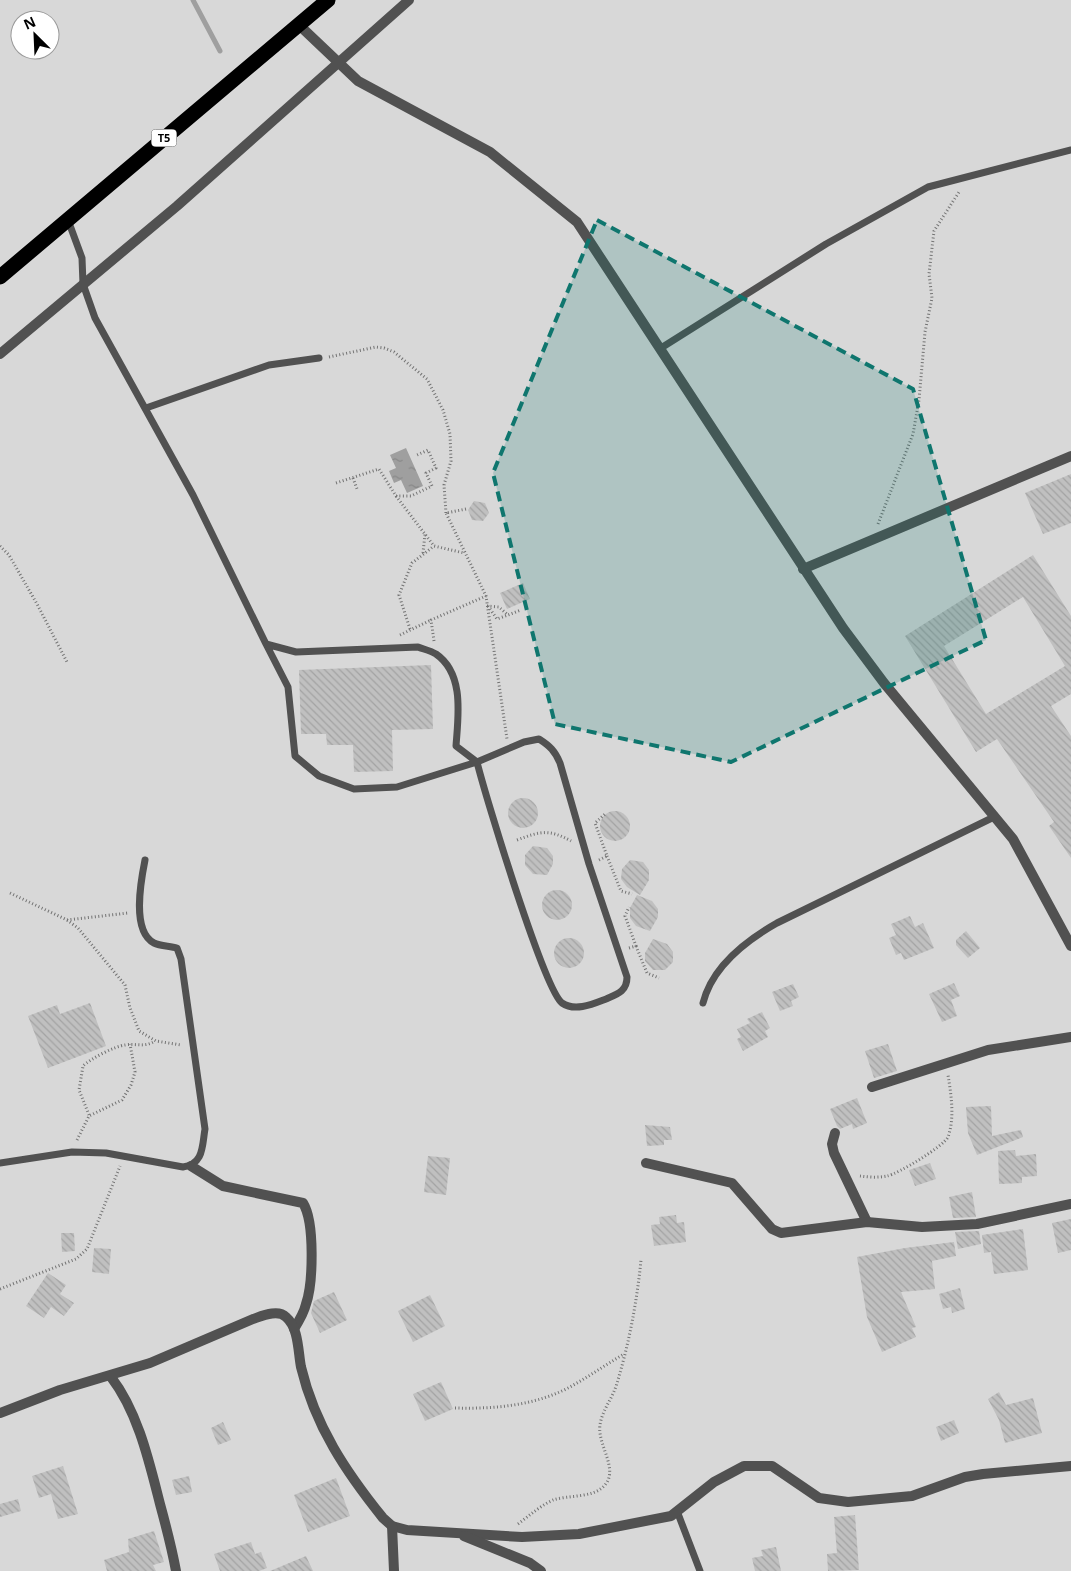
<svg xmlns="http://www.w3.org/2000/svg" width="1071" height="1571" font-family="'Open Sans',sans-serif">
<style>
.grass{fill:#d8d8d8;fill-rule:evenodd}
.water{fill:url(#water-ripples)}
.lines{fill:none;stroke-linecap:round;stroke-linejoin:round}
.stream{stroke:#9f9f9f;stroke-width:5}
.building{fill:url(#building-back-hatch);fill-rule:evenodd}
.highway-casing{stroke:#dbdbdb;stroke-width:17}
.path{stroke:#737373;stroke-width:3;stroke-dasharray:1 2.5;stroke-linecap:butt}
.lane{stroke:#515151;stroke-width:7}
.street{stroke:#515151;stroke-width:10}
.highway{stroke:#000;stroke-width:15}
.marked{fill:#0f766e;fill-opacity:0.2;stroke:#0f766e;stroke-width:4;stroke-dasharray:10 6;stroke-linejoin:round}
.labels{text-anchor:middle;stroke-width:5;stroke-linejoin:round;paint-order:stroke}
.shield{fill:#fff;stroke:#4c4c4c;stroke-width:1}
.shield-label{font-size:11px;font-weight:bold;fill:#000}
</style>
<defs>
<pattern id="water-ripples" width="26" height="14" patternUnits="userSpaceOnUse" patternTransform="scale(1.25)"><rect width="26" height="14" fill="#9f9f9f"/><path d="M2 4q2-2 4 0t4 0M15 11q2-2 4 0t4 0" fill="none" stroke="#878787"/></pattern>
<pattern id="building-back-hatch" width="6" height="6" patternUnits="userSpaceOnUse" patternTransform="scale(1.25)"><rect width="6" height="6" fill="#c0c0c0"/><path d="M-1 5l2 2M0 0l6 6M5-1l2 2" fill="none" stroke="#a3a3a3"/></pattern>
</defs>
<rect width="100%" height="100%" fill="#fff"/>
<path class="grass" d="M 0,0 L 1071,0 L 1071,1571 L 0,1571 ZM 20,20 L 50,20 L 50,50 L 20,50 Z"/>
<polygon class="water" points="406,448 423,486 407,493 401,480 394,483 389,471 396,468 390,455"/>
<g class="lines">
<polyline class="stream" points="193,0 220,51"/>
</g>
<g class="building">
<polygon points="1071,474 1071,523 1043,534 1025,493"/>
<polygon points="474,501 485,503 489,513 483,521 472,520 468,510"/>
<path d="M 1033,555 L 1071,616 L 1071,694 L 1051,706 L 1071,736 L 1071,858 L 1049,826 L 1054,822 L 997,739 L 976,752 L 905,636 ZM 1023,597 L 1065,666 L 986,714 L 944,646 Z"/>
<polygon points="523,583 530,599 507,609 500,593"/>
<polygon points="431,665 433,729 392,730 393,771 354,772 353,745 327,745 326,734 301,734 299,670"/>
<circle cx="523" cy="813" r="15"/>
<circle cx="615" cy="826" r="15"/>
<polygon points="533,846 547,848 553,856 553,864 547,875 533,874 525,865 525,855"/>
<polygon points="630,860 643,862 649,870 649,880 640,895 627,887 621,879 622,869"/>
<circle cx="557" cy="905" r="15"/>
<polygon points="637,895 652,901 658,909 658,917 650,931 636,926 630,918 630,908"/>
<polygon points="910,916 915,927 923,923 934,948 904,960 901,953 896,955 889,938 896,935 891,924"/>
<polygon points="966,931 980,948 968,958 956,945 956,940"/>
<circle cx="569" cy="953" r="15"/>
<polygon points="653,939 667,944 673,952 673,962 665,970 653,970 645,961 645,953"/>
<polygon points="954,983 960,996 951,1000 957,1016 942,1022 929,994"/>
<polygon points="793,984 799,997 791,1001 793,1006 780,1011 772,992"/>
<polygon points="90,1003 106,1046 48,1068 28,1016 57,1005 60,1014"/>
<polygon points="762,1012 770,1028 765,1031 768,1037 743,1051 737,1039 741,1037 737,1029 750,1023 747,1019"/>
<polygon points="888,1044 897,1071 874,1078 865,1051"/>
<polygon points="857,1098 867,1123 853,1129 852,1124 840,1129 837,1126 830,1109"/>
<polygon points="991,1106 992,1136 1021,1130 1023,1137 977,1155 968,1133 966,1107"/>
<polygon points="645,1125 670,1127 672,1140 664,1140 664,1145 647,1146"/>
<polygon points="1015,1150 1016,1156 1036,1154 1037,1176 1022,1177 1022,1183 999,1184 998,1151"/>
<polygon points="428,1156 450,1158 446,1195 424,1192"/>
<polygon points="930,1163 936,1179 915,1186 909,1170"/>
<polygon points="972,1192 976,1217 953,1218 949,1197"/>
<polygon points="676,1215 677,1223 684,1222 686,1242 654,1246 651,1225 660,1224 659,1217"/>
<polygon points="1071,1219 1071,1250 1058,1253 1052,1223"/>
<polygon points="1023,1229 1028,1270 994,1274 991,1252 984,1253 982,1235"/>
<polygon points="979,1231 981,1244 958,1249 955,1232"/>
<polygon points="61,1233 74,1233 75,1251 62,1252"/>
<polygon points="954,1242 956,1256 932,1261 935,1289 901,1292 916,1327 912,1328 916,1337 882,1352 867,1317 857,1257 905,1248"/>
<polygon points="94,1248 111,1249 109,1274 92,1272"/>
<polygon points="48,1273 66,1285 60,1294 74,1303 64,1316 51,1307 44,1318 26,1306"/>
<polygon points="960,1288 965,1309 952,1313 951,1307 943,1309 939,1294"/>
<polygon points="334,1292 347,1320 320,1333 311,1313 314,1301"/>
<polygon points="430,1295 445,1326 413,1342 398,1311"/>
<polygon points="441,1382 453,1409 425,1421 413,1394"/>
<polygon points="999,1392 1006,1405 1033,1398 1042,1433 1005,1443 999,1420 988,1399"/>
<polygon points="954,1420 959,1433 941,1441 936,1427"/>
<polygon points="223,1422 231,1440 218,1445 211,1428"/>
<polygon points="63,1466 78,1514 58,1519 51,1494 39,1498 32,1476"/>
<polygon points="189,1476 192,1492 176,1495 172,1480"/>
<polygon points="336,1478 350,1516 308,1532 294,1495"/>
<polygon points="18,1499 21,1511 0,1517 0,1504"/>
<polygon points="855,1515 859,1570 828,1571 827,1554 837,1553 834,1517"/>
<polygon points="154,1531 164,1562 153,1565 156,1571 107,1571 104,1560 129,1552 128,1539"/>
<polygon points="251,1542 255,1554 261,1552 267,1568 259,1571 220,1571 214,1554"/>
<polygon points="776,1547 781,1571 755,1571 752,1558 763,1556 761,1550"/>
<polygon points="306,1556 313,1571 270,1571"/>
</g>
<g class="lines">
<g class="highway-casing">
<polyline id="highway" points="0,277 328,0"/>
</g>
<g class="path">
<polyline points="329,357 376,347 384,348 394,352 427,379 443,410 450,434 451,461 444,485 446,513"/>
<polyline points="353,478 357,489"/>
<polyline points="336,483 379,469 396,496 411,496 432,486 426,473 436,468 428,450 417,455"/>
<polyline points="396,496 434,546 464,553"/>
<polyline points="466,509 446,513 486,596 507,739"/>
<polyline points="878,524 913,434 919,400 925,332 932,298 929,274 934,231 959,192"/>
<polyline points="0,546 9,555 37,604 67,662"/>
<polyline points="423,553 425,534"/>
<polyline points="487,606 499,607 508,615 521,610"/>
<polyline points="488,606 497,619 508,615"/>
<polyline points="410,629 399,595 412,563 434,546"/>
<polyline points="400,635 431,620"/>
<polyline points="434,641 431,620 486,596"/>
<path d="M 517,840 C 541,831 549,829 571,841"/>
<polyline points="607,856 621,891 632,894"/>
<polyline points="599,860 607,856 595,823 605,814"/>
<polyline points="10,893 67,920 78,928 125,985 130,1008 139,1031 156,1041 181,1045"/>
<polyline points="67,920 128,913"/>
<polyline points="636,946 647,973 659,978"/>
<polyline points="629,948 636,946 625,916 629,907"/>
<path d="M 89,1115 L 79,1090 L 83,1066 C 90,1059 115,1046 125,1045 C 136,1043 144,1048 155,1041"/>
<polyline points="77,1140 89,1116 122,1100 131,1085 135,1072 130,1044"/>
<path d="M 860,1176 C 868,1177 878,1178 887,1176 C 898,1174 944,1146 948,1137 C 955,1118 951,1094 948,1075"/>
<polyline points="0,1289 76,1259 87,1249 120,1166"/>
<path d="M 455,1408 C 493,1409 533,1406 568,1388 C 587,1378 605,1365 624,1354"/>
<path d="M 518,1524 C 530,1515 540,1506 553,1500 C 568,1495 593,1498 604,1486 C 620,1470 597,1445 600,1425 C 602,1410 613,1398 617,1383 C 629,1344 637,1301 641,1260"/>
</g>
<g class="lane">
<path d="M 68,220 L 82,258 L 83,284 L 95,318 L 193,495 L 266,644 L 296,652 L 418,647 C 423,649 431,651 436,654 C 465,674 458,717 456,746 L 477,762 C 485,795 544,989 562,1003 C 575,1012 593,1004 606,999 C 618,994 627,991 627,977 L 589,864 L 560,763 C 555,751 550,746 539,739 L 524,742 L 477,762 L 397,787 L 354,789 L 319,776 L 295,756 L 288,687 L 266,644"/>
<polyline points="661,348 826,244 928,187 1071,150"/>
<polyline points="146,408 269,365 319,358"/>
<path d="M 703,1003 C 712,967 747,940 777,923 L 994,817"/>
<path d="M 0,1163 L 72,1152 L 106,1153 L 183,1167 C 204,1164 202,1146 205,1129 L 181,959 L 177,948 C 170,946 160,946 154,943 C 131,931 141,880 145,860"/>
<polyline points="677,1511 700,1571"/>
</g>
<g class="street">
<polyline points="299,25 358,81 490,152 577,222 843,628 884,683 1013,839 1071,946"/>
<polyline points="0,354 177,206 409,0"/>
<polyline points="803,569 1071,456"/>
<polyline points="872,1087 988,1050 1071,1037"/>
<polyline points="835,1133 832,1144 834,1153 867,1222"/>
<polyline points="646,1163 732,1183 772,1229 781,1233 867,1222 922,1227 977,1224 1071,1204"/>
<path d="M 191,1166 L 223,1186 L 303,1203 C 315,1222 313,1284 306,1304 C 304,1313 299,1321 294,1329"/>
<path d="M 111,1377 C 138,1412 149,1461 160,1504 C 166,1526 172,1549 176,1571"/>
<path d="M 0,1413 L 60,1390 L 150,1363 L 253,1319 C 262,1316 278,1309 286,1317 C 299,1328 298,1352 301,1367 C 315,1426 346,1472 383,1518 L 392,1526 L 407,1530 L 522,1537 L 579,1534 L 671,1516 L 714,1482 L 744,1466 L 772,1466 L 819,1498 L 848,1502 L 912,1496 L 965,1477 L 983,1474 L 1071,1466"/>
<polyline points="392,1526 394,1571"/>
<polyline points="464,1536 530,1563 541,1571"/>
</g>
<use href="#highway" class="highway"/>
</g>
<path class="marked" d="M 597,220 L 913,389 L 986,640 L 731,762 L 555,724 L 493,473 Z"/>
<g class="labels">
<rect class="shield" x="151.5" y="129.5" width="25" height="17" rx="4"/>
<g class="shield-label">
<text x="164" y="142">T5</text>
</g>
</g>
<g transform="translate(35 35) rotate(336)"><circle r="24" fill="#ffffff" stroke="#999999"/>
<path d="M0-4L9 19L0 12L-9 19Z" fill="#000000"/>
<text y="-8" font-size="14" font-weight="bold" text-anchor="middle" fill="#000000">N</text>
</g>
</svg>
